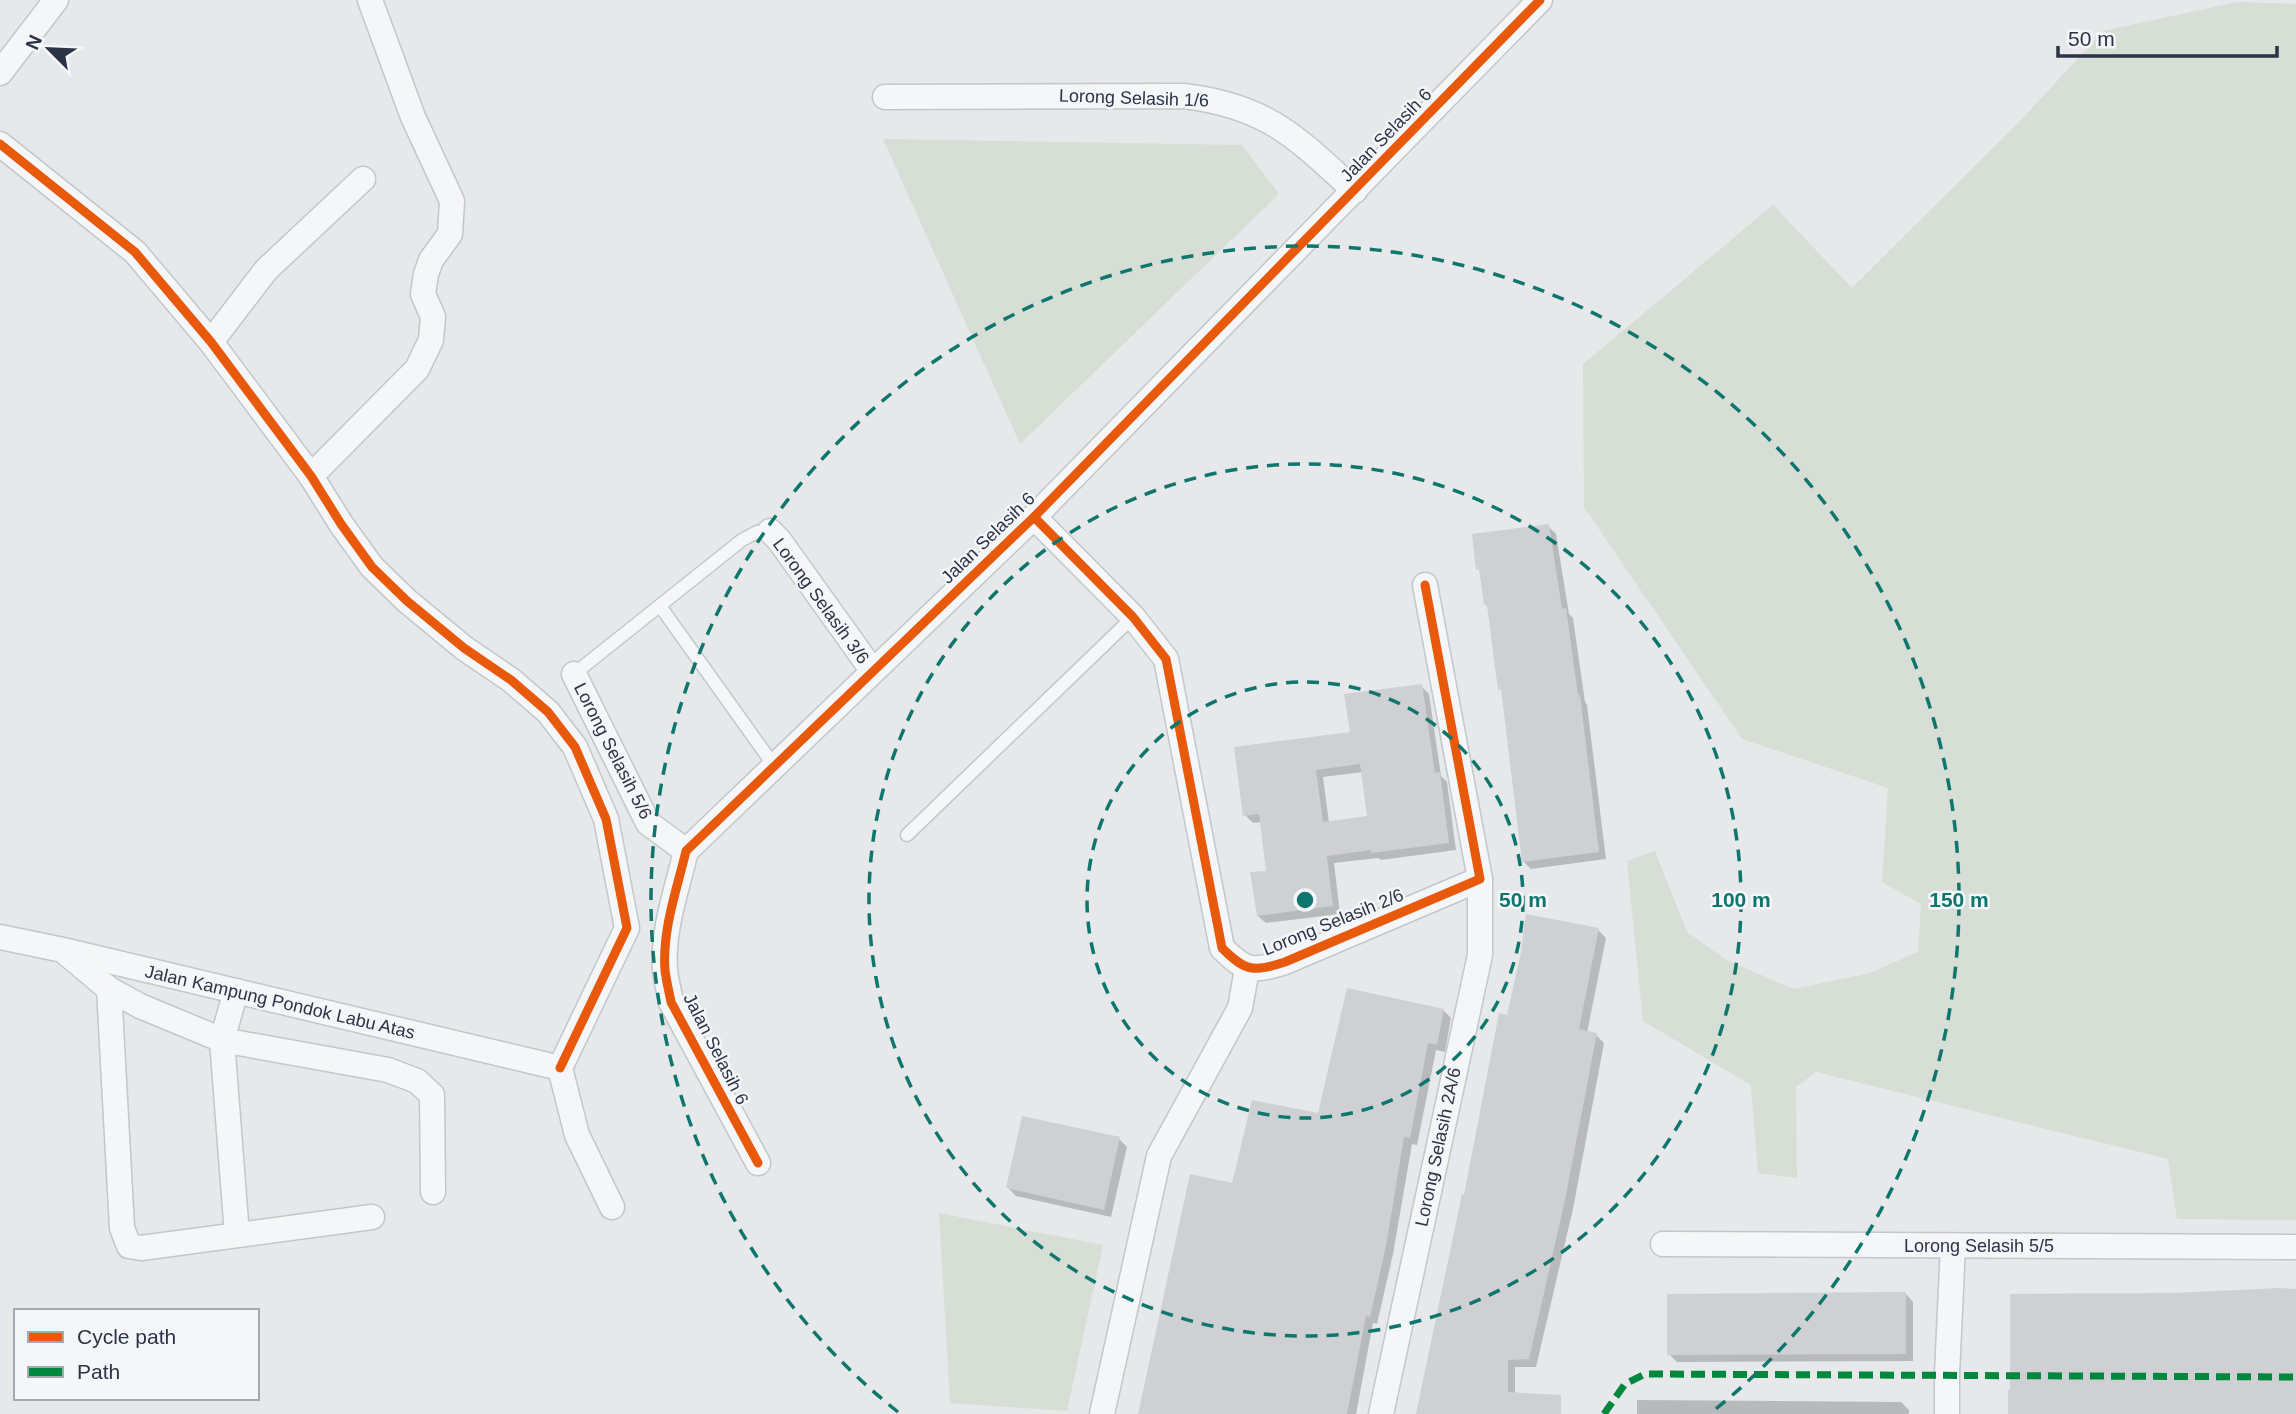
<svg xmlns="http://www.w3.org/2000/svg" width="2296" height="1414" font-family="Arial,sans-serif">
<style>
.green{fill:#d6ded6}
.shadow{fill:#0003;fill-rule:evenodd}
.building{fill:#ced0d3;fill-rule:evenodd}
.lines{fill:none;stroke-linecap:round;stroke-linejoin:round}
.lane-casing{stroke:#c4c6c8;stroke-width:15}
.street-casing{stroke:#c4c6c8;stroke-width:27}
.lane{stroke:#f5f6f7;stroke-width:12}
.street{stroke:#f5f6f7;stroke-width:24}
.quiet{stroke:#00873e;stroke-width:7;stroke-dasharray:14 7;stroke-linecap:butt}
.cycleway-casing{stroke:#f4f6f9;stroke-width:13}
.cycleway{stroke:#e8590c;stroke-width:9}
.ring{fill:none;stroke:#0f766e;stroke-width:3.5;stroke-dasharray:12 9}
.labels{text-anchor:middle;stroke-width:5;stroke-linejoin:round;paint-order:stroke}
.street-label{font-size:18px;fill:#2b3445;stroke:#f4f6f9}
.centre{fill:#0f766e;stroke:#f4f6f9;stroke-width:3.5}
.ring-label{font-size:21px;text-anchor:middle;font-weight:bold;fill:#0f766e;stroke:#f4f6f9;stroke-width:5;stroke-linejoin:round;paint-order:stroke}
</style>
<rect width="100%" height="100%" fill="#e6e8ea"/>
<g class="green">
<polygon points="2237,2 2296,4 2296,1220 2177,1219 2168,1159 1816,1072 1796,1087 1797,1178 1758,1173 1751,1085 1643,1021 1627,861 1655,851 1687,932 1728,961 1794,989 1870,973 1918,952 1921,904 1882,882 1888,788 1742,739 1584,507 1583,364 1773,205 1852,288 2022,119 2103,31"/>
<polygon points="883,139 1242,145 1279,194 1020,444"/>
<polygon points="939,1213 1103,1245 1067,1411 950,1403"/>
</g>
<g class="shadow">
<polygon points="1548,526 1556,534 1569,614 1573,618 1585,702 1587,705 1606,859 1531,869 1523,861 1510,740 1490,609 1485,604"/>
<path d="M 1421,686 L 1429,694 L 1441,776 L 1447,782 L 1456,850 L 1381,860 L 1378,858 L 1334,863 L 1340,914 L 1266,923 L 1258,916 L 1268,872 L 1262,822 L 1253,823 L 1245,815 L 1352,733 ZM 1363,772 L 1369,818 L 1329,823 L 1323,777 Z"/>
<polygon points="1598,930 1606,938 1587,1033 1596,1035 1604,1043 1573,1209 1536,1367 1515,1367 1515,1394 1526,1414 1416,1414 1508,1017"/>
<polygon points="1443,1010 1451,1018 1445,1052 1436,1050 1417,1145 1412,1144 1393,1254 1377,1324 1373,1323 1356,1414 1140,1414 1233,1185"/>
<polygon points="1119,1139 1127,1147 1111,1217 1016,1196 1008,1188"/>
<polygon points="1906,1294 1913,1302 1913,1361 1677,1362 1669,1354"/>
<polygon points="1637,1400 1901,1402 1909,1410 1909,1414 1637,1414"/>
</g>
<g class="building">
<polygon points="1549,524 1562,609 1566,608 1578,695 1580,695 1599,852 1522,862 1501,689 1498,690 1487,605 1484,605 1479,569 1476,570 1472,534"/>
<path d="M 1422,684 L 1435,773 L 1440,772 L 1449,843 L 1371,853 L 1371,850 L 1327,856 L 1333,906 L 1257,916 L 1250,872 L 1266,871 L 1259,814 L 1243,816 L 1234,747 L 1350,732 L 1344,694 ZM 1360,764 L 1367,816 L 1323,822 L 1316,770 Z"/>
<polygon points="1526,914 1599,928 1579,1029 1597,1033 1565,1200 1529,1359 1508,1360 1508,1392 1561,1395 1561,1414 1416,1414 1462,1194 1464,1195 1499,1013 1507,1015 1521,952"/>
<polygon points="1347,988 1444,1009 1437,1045 1428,1043 1410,1138 1404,1137 1386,1246 1370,1317 1366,1316 1347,1414 1138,1414 1190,1174 1232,1183 1252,1100 1318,1113"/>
<polygon points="1022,1116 1120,1137 1104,1210 1006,1188"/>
<polygon points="2280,1288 2296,1289 2296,1414 2008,1414 2008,1390 2010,1390 2010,1294 2173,1293"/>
<polygon points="1906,1292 1906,1354 1667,1355 1667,1294"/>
</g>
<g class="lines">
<g class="lane-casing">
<g id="lane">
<polyline points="660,606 775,767"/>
<polyline points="574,674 742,540 757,532 770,531"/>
<polyline points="907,835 1133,617"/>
</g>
</g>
<g class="street-casing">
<g id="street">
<polyline points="0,73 56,0"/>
<path d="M 885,97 L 1184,96 C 1267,106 1296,137 1355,191"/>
<polyline points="0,144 135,252 211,342 311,476 341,524 372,567 407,601 464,648 511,680 548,712 575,747 606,819 627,928 560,1068"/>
<polyline points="211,342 266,270 363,179"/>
<polyline points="311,476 417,369 431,340 433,317 423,294 426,274 431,260 450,234 452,201 413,117 370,0"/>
<path d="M 1034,517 L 1133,617 L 1166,659 L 1222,948 C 1246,972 1253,972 1285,962 L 1480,879 L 1425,585"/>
<polyline points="770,531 779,540 872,670"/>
<polyline points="574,674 648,823 686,851"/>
<polyline points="0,937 63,950 560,1068"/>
<polyline points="66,953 109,989 140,1006 222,1040 388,1070 417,1081 432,1095 433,1192"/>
<polyline points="109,989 122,1228 129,1246 141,1248 372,1217"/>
<polyline points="236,991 222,1040 237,1235"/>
<polyline points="560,1068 577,1135 612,1207"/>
<path d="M 758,1163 L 671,1002 C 669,991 666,980 665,970 C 662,930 677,889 686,851 L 1034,517 L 1540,0"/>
<polyline points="1663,1244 2296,1247"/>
<polyline points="1102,1414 1159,1156 1240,1008 1247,969"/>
<polyline points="1381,1414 1480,955 1480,879"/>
<polyline points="1947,1414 1947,1374 1953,1246"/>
</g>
</g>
<use href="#lane" class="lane"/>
<use href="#street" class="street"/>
<polyline class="quiet" points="1604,1414 1625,1384 1645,1374 2296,1377"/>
<g class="cycleway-casing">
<g id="cycleway">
<polyline points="0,144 135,252 211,342 311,476 341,524 372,567 407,601 464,648 511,680 548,712 575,747 606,819 627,928 560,1068"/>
<path d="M 1034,517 L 1133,617 L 1166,659 L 1222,948 C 1246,972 1253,972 1285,962 L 1480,879 L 1425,585"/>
<path d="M 758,1163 L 671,1002 C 669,991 666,980 665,970 C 662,930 677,889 686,851 L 1034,517 L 1540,0"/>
</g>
</g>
<use href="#cycleway" class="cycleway"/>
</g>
<g class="ring">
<circle cx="1305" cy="900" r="218"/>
<circle cx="1305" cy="900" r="436"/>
<path d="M898 1412A654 654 0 1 1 1712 1412"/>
</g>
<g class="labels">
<g class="street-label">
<text transform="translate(1134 98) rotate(2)" y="6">Lorong Selasih 1/6</text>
<text transform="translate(1386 135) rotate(-46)" y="6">Jalan Selasih 6</text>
<text transform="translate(988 538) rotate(-44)" y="6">Jalan Selasih 6</text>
<text transform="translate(821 601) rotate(54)" y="6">Lorong Selasih 3/6</text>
<text transform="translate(613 751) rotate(63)" y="6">Lorong Selasih 5/6</text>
<text transform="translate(1333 922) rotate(-22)" y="6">Lorong Selasih 2/6</text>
<text transform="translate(280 1002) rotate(13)" y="6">Jalan Kampung Pondok Labu Atas</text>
<text transform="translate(716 1049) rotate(63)" y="6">Jalan Selasih 6</text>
<text transform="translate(1438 1147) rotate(-78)" y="6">Lorong Selasih 2A/6</text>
<text x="1979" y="1252">Lorong Selasih 5/5</text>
</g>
</g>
<circle cx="1305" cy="900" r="10" class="centre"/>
<g class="ring-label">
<text x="1523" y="907">50 m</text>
<text x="1741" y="907">100 m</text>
<text x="1959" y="907">150 m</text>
</g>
<rect x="14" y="1309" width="245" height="91" fill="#f4f6f9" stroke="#a4a8b1" stroke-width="2"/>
<rect x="28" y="1332" width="35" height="10" fill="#e8590c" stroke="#a4a8b1" stroke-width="2"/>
<text x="77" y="1344" font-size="21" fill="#2b3445">Cycle path</text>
<rect x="28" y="1367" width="35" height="10" fill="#00873e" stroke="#a4a8b1" stroke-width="2"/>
<text x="77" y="1379" font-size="21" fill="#2b3445">Path</text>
<g transform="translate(49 49) rotate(294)" stroke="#f4f6f9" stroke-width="5" paint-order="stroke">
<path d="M0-5L12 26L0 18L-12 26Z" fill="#2b3445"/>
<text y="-10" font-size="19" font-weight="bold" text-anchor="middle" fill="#2b3445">N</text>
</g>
<path d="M2058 46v10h219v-10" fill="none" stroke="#2b3445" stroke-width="3.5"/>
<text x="2068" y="46" font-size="21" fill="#2b3445" stroke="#f4f6f9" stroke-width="5" paint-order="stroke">50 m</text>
</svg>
